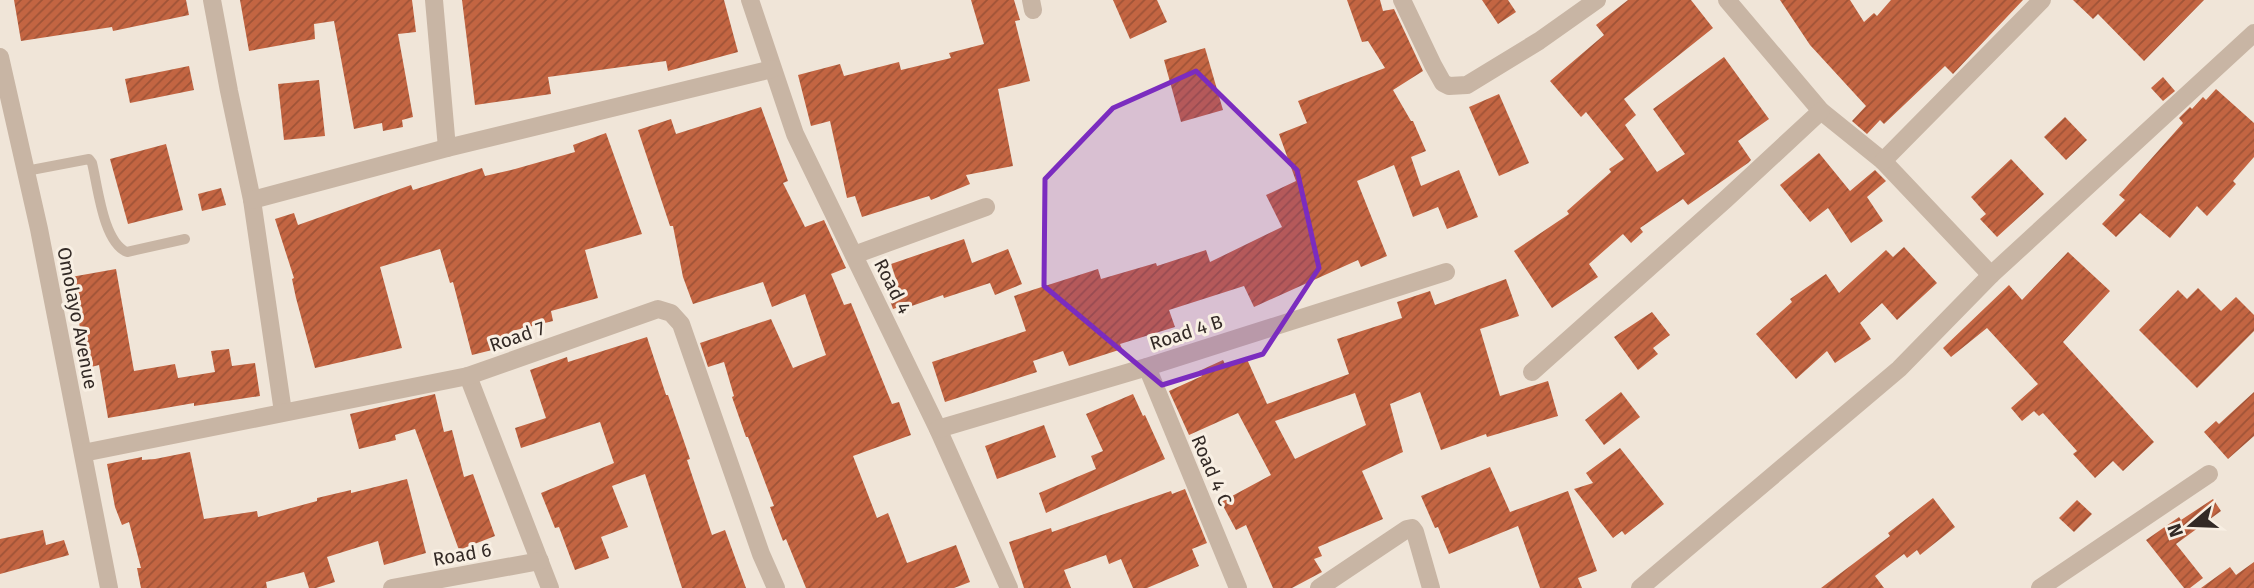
<svg xmlns="http://www.w3.org/2000/svg" width="2254" height="588" font-family="'Fira Sans',sans-serif">
<style>
.building{fill:url(#building-hatch);fill-rule:evenodd}
.lines{fill:none;stroke-linecap:round;stroke-linejoin:round}
.lane{stroke:#c8b5a4;stroke-width:10}
.street{stroke:#c8b5a4;stroke-width:18}
.marked{fill:#7b2cbf;fill-opacity:0.2;stroke:#7b2cbf;stroke-width:5;stroke-linejoin:round}
.labels{text-anchor:middle;stroke-width:6;stroke-linejoin:round;paint-order:stroke}
.street-label{font-size:19px;fill:#332a26;stroke:#f8efe3}
</style>
<defs>
<pattern id="building-hatch" width="6" height="6" patternUnits="userSpaceOnUse" patternTransform="scale(1.75)"><rect width="6" height="6" fill="#c36542"/><path d="M-1 1l2-2M0 6l6-6M5 7l2-2" fill="none" stroke="#9f5337"/></pattern>
</defs>
<rect width="100%" height="100%" fill="#f0e5d8"/>
<g class="building">
<polygon points="14,0 186,0 189,15 113,31 112,27 21,41"/>
<polygon points="240,0 412,0 416,32 398,34 413,117 402,120 403,127 383,131 382,123 354,129 334,21 314,24 315,39 249,51"/>
<polygon points="462,0 724,0 738,52 668,71 666,61 548,77 551,94 475,105"/>
<polygon points="971,0 1014,0 1020,20 1015,21 1030,81 998,89 1013,166 966,175 970,184 931,200 929,196 862,217 855,196 847,198 830,121 811,126 798,75 840,64 844,76 899,62 901,70 951,58 949,53 984,44"/>
<polygon points="1113,0 1157,0 1167,22 1130,39"/>
<polygon points="1347,0 1380,0 1383,11 1394,9 1423,71 1393,90 1411,121 1413,121 1426,151 1411,157 1421,186 1459,170 1478,217 1447,229 1438,207 1413,217 1394,165 1357,181 1387,256 1361,267 1358,260 1254,307 1244,286 1169,310 1175,327 1120,344 1122,349 1069,366 1063,351 1033,361 1037,372 945,402 932,362 1026,331 1014,296 1098,269 1101,279 1156,263 1157,266 1206,250 1210,262 1282,227 1266,195 1296,181 1279,134 1307,123 1298,101 1385,68 1368,41 1362,42"/>
<polygon points="1482,0 1508,0 1516,12 1498,24"/>
<polygon points="1628,0 1691,0 1713,28 1624,99 1636,115 1625,125 1657,172 1685,154 1653,109 1724,57 1769,119 1738,141 1751,160 1748,163 1688,205 1683,199 1640,228 1643,232 1631,243 1623,234 1589,264 1598,277 1552,308 1514,251 1569,214 1567,211 1611,172 1609,169 1624,159 1586,112 1581,117 1550,81 1604,35 1596,25"/>
<polygon points="1780,0 1850,0 1864,22 1874,13 1877,16 1891,0 2023,0 1953,74 1945,66 1884,124 1880,120 1867,134 1852,121 1866,106 1810,45"/>
<polygon points="2073,0 2204,0 2144,61 2098,14 2093,19"/>
<polygon points="1205,48 1223,110 1181,122 1164,60"/>
<polygon points="189,66 194,90 130,103 125,79"/>
<polygon points="2163,77 2175,91 2163,101 2151,88"/>
<polygon points="319,80 325,136 284,140 278,84"/>
<polygon points="2216,89 2254,123 2254,157 2233,181 2236,184 2207,216 2197,206 2170,238 2140,213 2116,237 2102,224 2125,200 2119,195 2183,123 2179,118 2190,107 2192,109 2203,97 2206,100"/>
<polygon points="1499,94 1529,163 1499,176 1469,107"/>
<polygon points="761,107 788,181 783,183 805,227 824,220 846,268 831,274 844,305 851,303 892,404 899,402 911,435 853,456 877,518 888,513 907,563 956,545 970,582 954,588 806,588 786,539 783,541 770,507 774,506 748,437 746,437 732,397 734,396 724,362 708,367 700,343 771,319 793,368 826,355 805,294 772,307 763,282 693,304 683,277 673,226 670,226 638,130 671,119 676,134"/>
<polygon points="2065,117 2087,140 2066,160 2044,137"/>
<polygon points="606,133 642,234 585,250 598,298 551,311 553,321 512,331 516,344 472,355 453,282 450,283 440,249 380,267 402,348 315,368 296,298 292,279 294,278 275,219 294,213 298,225 411,185 413,190 482,168 485,176 515,169 575,152 573,145"/>
<polygon points="166,144 183,210 128,224 110,159"/>
<polygon points="1819,153 1850,191 1875,170 1886,181 1867,197 1883,221 1851,243 1828,208 1810,222 1780,185"/>
<polygon points="2011,159 2044,194 1997,237 1980,219 1986,214 1971,197"/>
<polygon points="221,188 226,205 202,211 198,194"/>
<polygon points="964,239 972,263 1008,249 1022,284 995,295 990,283 944,298 943,295 906,308 905,305 893,309 886,289 898,285 891,264"/>
<polygon points="1904,247 1937,283 1897,320 1882,303 1860,323 1871,339 1835,363 1827,351 1796,379 1756,334 1792,302 1790,299 1826,274 1839,293 1886,250 1893,257"/>
<polygon points="2068,252 2110,291 2063,342 2154,442 2123,471 2113,461 2095,478 2073,454 2077,451 2043,413 2039,416 2034,411 2022,421 2011,408 2038,384 1987,328 1951,357 1943,348 2009,285 2022,300"/>
<polygon points="116,269 134,371 175,364 178,378 215,372 211,351 229,349 232,366 255,363 260,396 194,406 194,403 108,418 99,365 87,368 71,277"/>
<path d="M 1506,279 L 1519,316 L 1480,329 L 1500,396 L 1548,381 L 1558,416 L 1487,437 L 1486,434 L 1441,450 L 1420,392 L 1390,404 L 1403,452 L 1362,471 L 1383,519 L 1318,547 L 1322,556 L 1314,559 L 1322,572 L 1292,588 L 1273,588 L 1246,525 L 1236,530 L 1221,502 L 1271,475 L 1238,413 L 1189,435 L 1169,391 L 1202,376 L 1199,371 L 1223,360 L 1226,366 L 1246,357 L 1267,404 L 1349,374 L 1337,339 L 1402,318 L 1397,302 L 1430,291 L 1435,305 ZM 1355,393 L 1366,425 L 1295,459 L 1275,421 Z"/>
<polygon points="2198,288 2221,311 2236,297 2254,315 2254,331 2197,388 2139,330 2178,290 2187,299"/>
<polygon points="1652,312 1670,335 1653,348 1658,354 1638,370 1614,337"/>
<polygon points="647,337 666,395 668,395 690,459 687,460 712,535 725,530 746,588 682,588 645,474 612,486 628,527 601,537 609,558 575,570 559,527 555,528 541,493 614,463 600,422 521,448 515,428 546,418 530,370 567,357 568,362"/>
<polygon points="1621,392 1640,417 1604,445 1585,420"/>
<polygon points="2254,392 2254,436 2228,459 2204,432 2216,421 2219,424"/>
<polygon points="435,394 444,432 452,430 464,477 473,474 495,536 459,550 415,429 395,435 396,440 359,449 350,414"/>
<polygon points="1133,394 1143,416 1145,415 1165,459 1046,513 1039,493 1096,469 1091,456 1103,451 1086,414"/>
<polygon points="1044,425 1056,457 997,479 985,446"/>
<polygon points="1620,448 1664,504 1625,535 1622,531 1613,538 1574,489 1593,483 1586,473"/>
<polygon points="190,452 204,519 257,511 258,517 317,501 317,498 351,490 351,493 407,479 426,553 384,565 378,541 327,557 335,582 316,588 309,588 304,572 266,582 267,588 141,588 137,568 141,568 129,522 122,525 115,507 107,464 142,457 142,460 155,459"/>
<polygon points="1490,467 1510,512 1568,491 1597,571 1578,578 1582,588 1540,588 1518,526 1449,554 1438,527 1435,528 1421,496"/>
<polygon points="1185,489 1207,543 1192,549 1199,566 1147,588 1133,588 1121,559 1109,564 1106,555 1064,570 1071,588 1024,588 1009,542 1051,528 1052,532 1171,491 1172,494"/>
<polygon points="1933,498 1955,527 1920,555 1917,550 1907,558 1904,554 1875,576 1884,588 1821,588 1890,536 1888,533"/>
<polygon points="2213,499 2221,511 2176,544 2203,578 2190,588 2184,588 2146,540 2179,517 2181,520"/>
<polygon points="2077,500 2092,514 2074,532 2059,518"/>
<polygon points="43,530 46,545 64,540 69,555 0,574 0,539"/>
<polygon points="2254,562 2254,588 2201,588 2230,567 2236,575"/>
</g>
<g class="lines">
<path class="lane" d="M 26,171 L 89,159 L 92,163 C 98,187 103,242 127,252 L 185,239"/>
<g class="street">
<polyline points="212,0 229,91 252,200 283,412"/>
<polyline points="434,0 447,148"/>
<polyline points="750,0 795,134 938,429 1009,588"/>
<polyline points="1031,0 1033,10"/>
<polyline points="1402,0 1433,65 1443,83 1449,86 1467,85 1539,41 1597,0"/>
<polyline points="1727,0 1821,111 1883,161 1991,275"/>
<polyline points="0,57 39,229 109,588"/>
<polyline points="1883,161 2042,0"/>
<polyline points="252,200 447,148 772,69"/>
<polyline points="854,255 986,207"/>
<polyline points="1147,367 1238,588"/>
<polyline points="1532,372 1725,200 1821,111"/>
<polyline points="468,376 550,588"/>
<polyline points="938,429 1147,367 1446,272"/>
<polyline points="83,453 468,376 658,309 671,313 681,324 761,554 776,588"/>
<polyline points="392,588 540,561"/>
<polyline points="1319,588 1407,529 1412,528 1415,532 1431,588"/>
<polyline points="1640,588 1899,369 1991,275 2254,33"/>
<polyline points="2040,588 2209,474"/>
</g>
</g>
<path class="marked" d="M 1196,71 L 1297,170 L 1319,268 L 1263,354 L 1162,385 L 1044,286 L 1045,179 L 1113,108 Z"/>
<g class="labels">
<g class="street-label">
<text transform="translate(893 286) rotate(63)" y="7">Road 4</text>
<text transform="translate(78 318) rotate(79)" y="7">Omolayo Avenue</text>
<text transform="translate(1186 332) rotate(-18)" y="7">Road 4 B</text>
<text transform="translate(517 336) rotate(-19)" y="7">Road 7</text>
<text transform="translate(1212 470) rotate(67)" y="7">Road 4 C</text>
<text transform="translate(462 554) rotate(-10)" y="7">Road 6</text>
</g>
</g>
<g transform="translate(2191 525) rotate(251)" stroke="#f8efe3" stroke-width="5" paint-order="stroke">
<path d="M0-5L12 26L0 18L-12 26Z" fill="#332a26"/>
<text y="-10" font-size="19" font-weight="bold" text-anchor="middle" fill="#332a26">N</text>
</g>
</svg>
